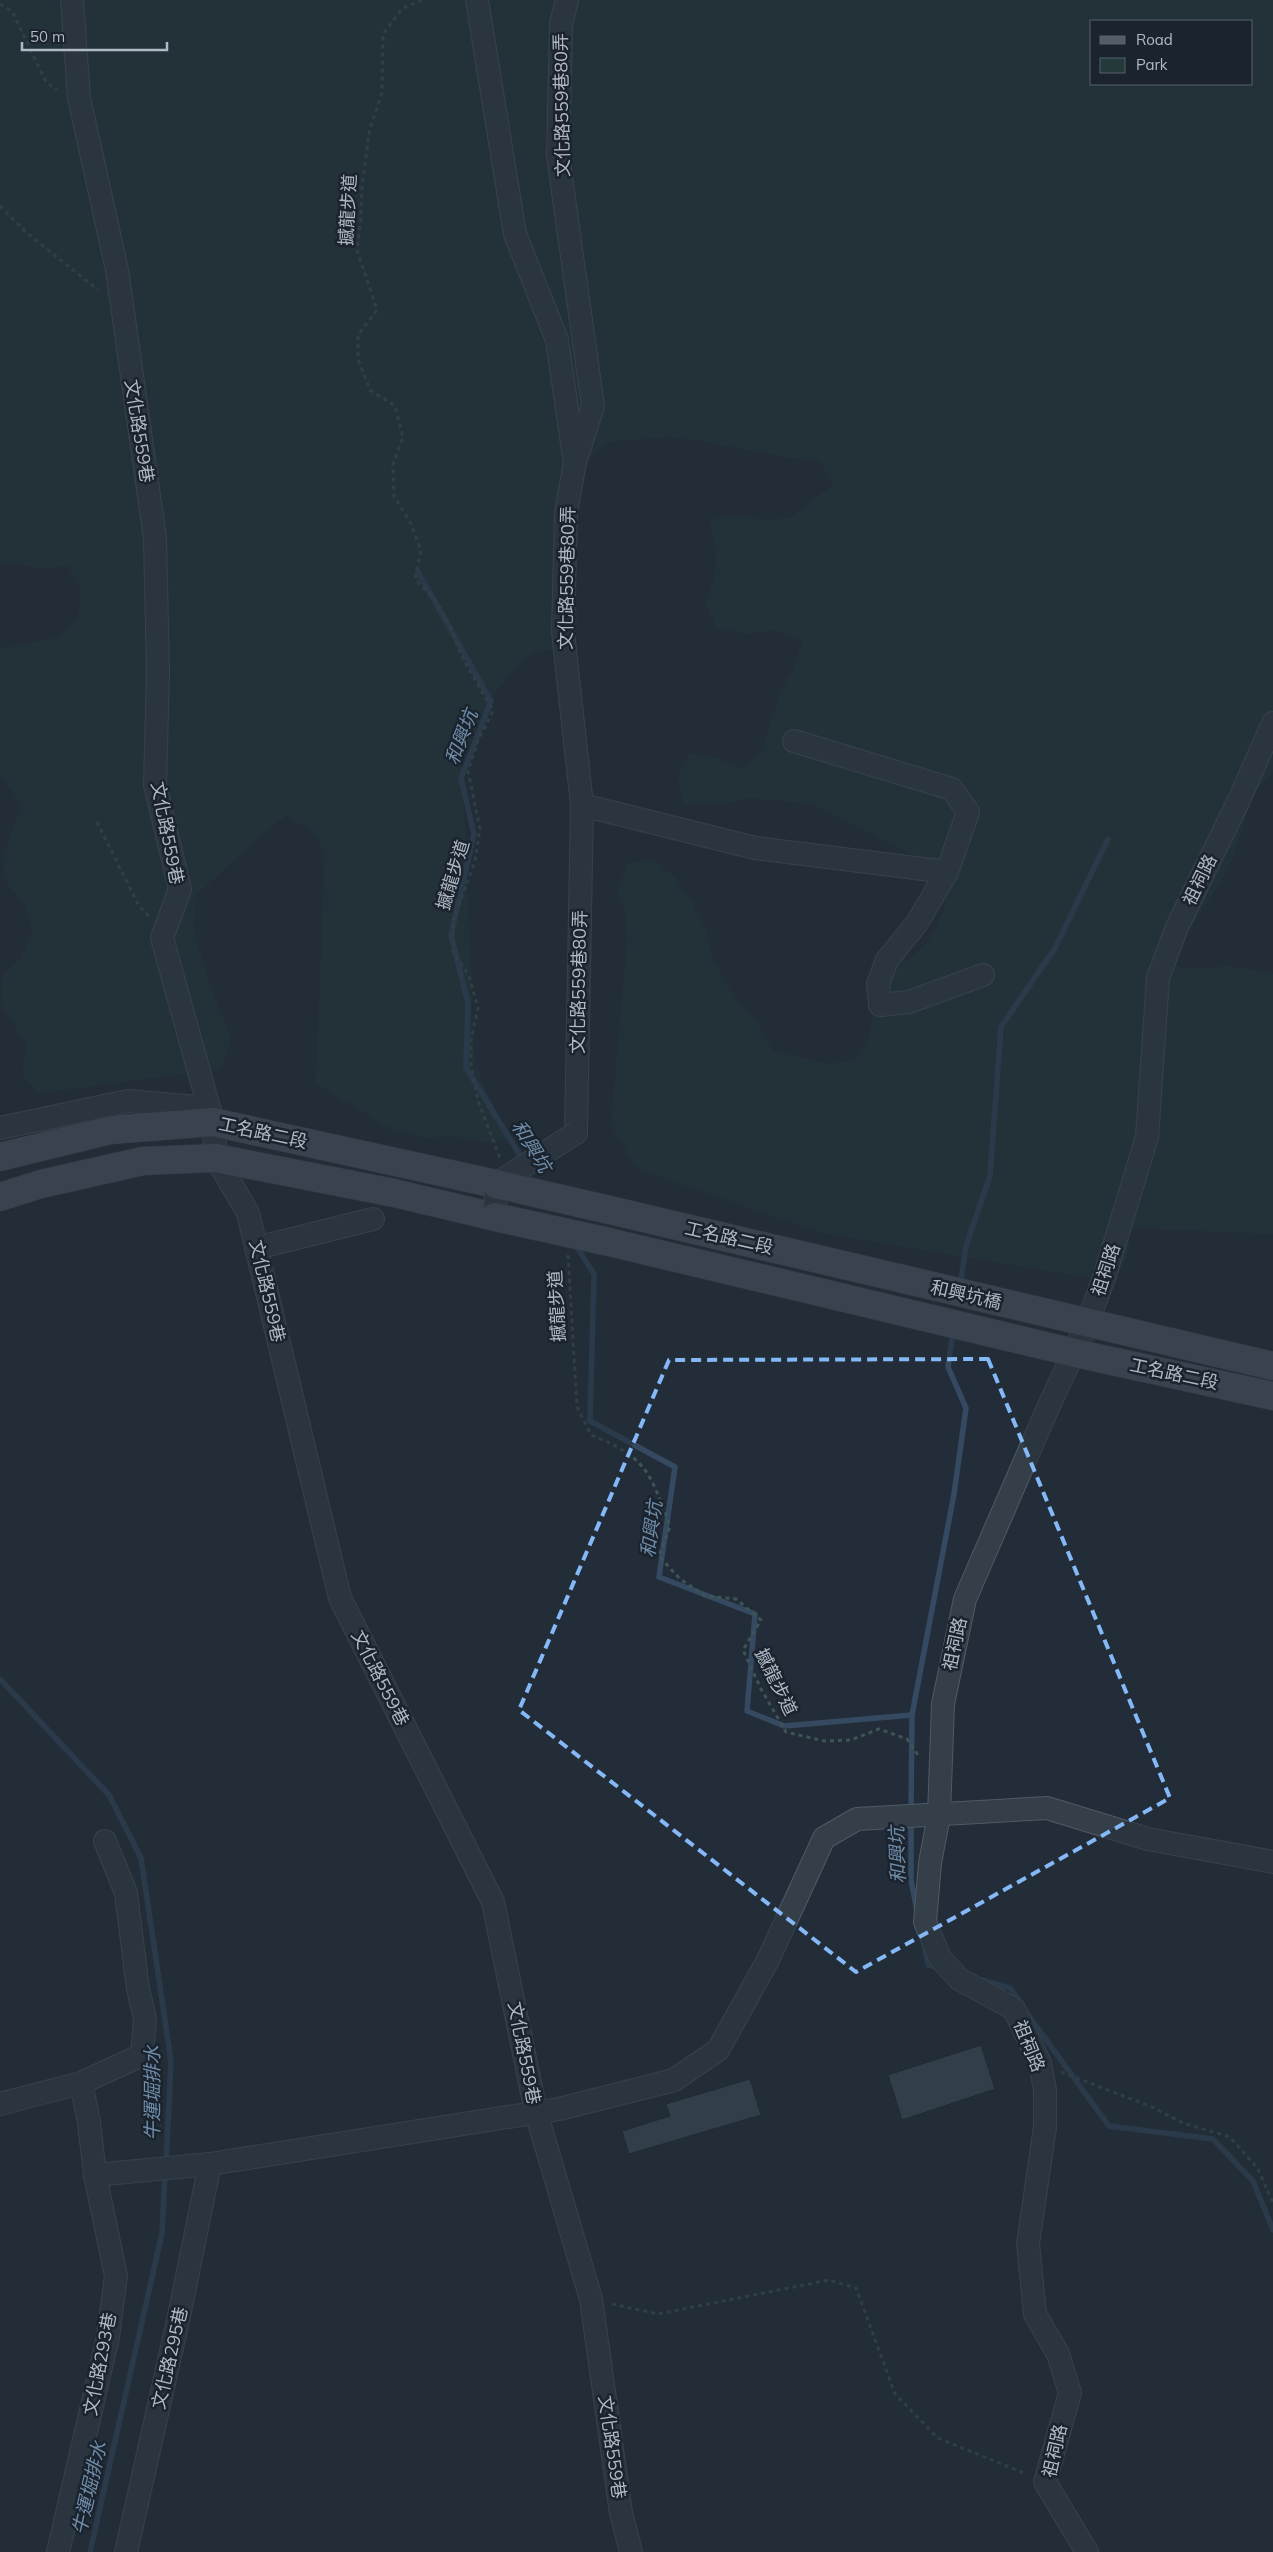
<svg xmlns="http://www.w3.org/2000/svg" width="1273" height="2552" font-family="Mulish,'Noto Sans TC',sans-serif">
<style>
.green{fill:#24393a;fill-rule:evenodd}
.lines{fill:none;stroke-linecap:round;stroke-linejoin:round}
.stream{stroke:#354a61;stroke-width:5.5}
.building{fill:#455361;stroke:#1d2630}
.minor-casing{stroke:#505a64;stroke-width:24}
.major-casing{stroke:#3f4853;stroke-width:29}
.path{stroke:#3e5555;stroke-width:3;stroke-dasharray:4 4;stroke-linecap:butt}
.minor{stroke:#353f4a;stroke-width:22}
.major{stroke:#535e6a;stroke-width:28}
.minor-bridge-casing{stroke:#505a64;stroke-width:24;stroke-linecap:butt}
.major-bridge-casing{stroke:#3f4853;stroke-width:29;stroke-linecap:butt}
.minor-bridge{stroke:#353f4a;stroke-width:22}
.major-bridge{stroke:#535e6a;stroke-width:28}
.marked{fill:none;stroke:#85b8f7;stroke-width:4;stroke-dasharray:10 6;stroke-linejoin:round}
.labels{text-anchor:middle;stroke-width:5;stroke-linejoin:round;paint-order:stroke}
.street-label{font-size:18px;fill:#b0bac6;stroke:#1b242e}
.water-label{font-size:19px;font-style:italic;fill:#708daa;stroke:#1b242e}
</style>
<rect width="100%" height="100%" fill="#222d39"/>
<path class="green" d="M 0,0 L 1273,0 L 1273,772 L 1253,794 L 1230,867 L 1172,957 L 1180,968 L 1211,969 L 1225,965 L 1273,974 L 1273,1234 L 1132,1228 L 1127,1256 L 1115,1282 L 823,1233 L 637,1169 L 611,1125 L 627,943 L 626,916 L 617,890 L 628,864 L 653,858 L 676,879 L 692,903 L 705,927 L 712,956 L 738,1004 L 758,1023 L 773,1051 L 828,1064 L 856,1060 L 869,1037 L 882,952 L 910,960 C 936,935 941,924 948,889 L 929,863 L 812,804 L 751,798 L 719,805 L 683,804 L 678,776 L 689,753 L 717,758 L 743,769 L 763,749 L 780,691 L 794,669 L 802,641 L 776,630 L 748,634 L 717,628 L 705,602 C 720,568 718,555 710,520 L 735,514 L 763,520 L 790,518 L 833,485 L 821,461 L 789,458 L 701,441 L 666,437 L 608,442 L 586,462 L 567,556 L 577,589 L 577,622 L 562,648 L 534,652 L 512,672 L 490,699 L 462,760 L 474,1056 L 484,1086 L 510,1140 L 484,1142 L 453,1136 L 425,1138 L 394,1131 L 316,1084 L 325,851 L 311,830 L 286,816 C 254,839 226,868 196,895 L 193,927 L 209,982 L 231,1038 L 222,1069 L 39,1093 L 22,1074 L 27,1046 L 0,1003 L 3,975 L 21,958 L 33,931 L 24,905 L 5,880 L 3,856 L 22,805 L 0,776 L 0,649 L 59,637 L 78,619 L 81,590 L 68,566 L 41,568 L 13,563 L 0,564 ZM 1092,21 L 1252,21 L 1252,84 L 1092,84 Z"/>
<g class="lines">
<g class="stream">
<polyline points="418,572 491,701 461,778 474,834 451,935 468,1003 466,1068 523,1160"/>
<polyline points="575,1244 594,1274 590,1421 675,1467 659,1577 755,1614 747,1711 784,1726 912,1715"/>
<polyline points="960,1286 966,1246 990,1176 1001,1027 1055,948 1108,839"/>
<polyline points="0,1679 109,1795 141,1858 171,2061 166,2164"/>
<polyline points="911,1811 912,1715 954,1494 966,1408 948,1367 953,1332"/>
<polyline points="911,1821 911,1880 917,1911"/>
<polyline points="924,1944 928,1965 940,1968"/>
<polyline points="982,1980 1010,1988 1020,2002"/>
<polyline points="1026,2012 1109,2126 1213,2139 1253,2181 1273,2230"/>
<polyline points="90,2552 162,2233 165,2173"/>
</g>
</g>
<g class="building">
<polygon points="981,2045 995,2089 902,2120 888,2075"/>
<polygon points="750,2079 761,2115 629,2154 622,2131 670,2116 666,2104"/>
</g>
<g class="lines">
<g class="minor-casing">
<g id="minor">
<polyline points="72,0 79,98 117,270 155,538 158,672 155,785 180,889 162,938 213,1122 216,1158 248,1213 340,1598 493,1902 536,2112 591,2299 621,2513 631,2552"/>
<polyline points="477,0 515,234 557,340 574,457"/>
<polyline points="567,0 561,24 558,156 593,406 575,462 566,513 563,632 582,805 576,1133"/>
<polyline points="794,741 952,789 968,812 947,872 917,923 887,960 878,984 880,1005 909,1002 983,975"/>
<polyline points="582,805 755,848 947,872"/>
<polyline points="0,1128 128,1101 197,1107 213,1122"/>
<polyline points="256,1248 373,1219"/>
<polyline points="81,2083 142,2055 145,2018 138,1989 126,1893 105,1841"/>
<polyline points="0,2104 81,2083 89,2122 95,2175 210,2164 559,2109 674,2080 718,2050 768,1960 824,1838 857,1819 1047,1808 1148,1839 1273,1862"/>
<polyline points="58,2552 108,2337 116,2276 95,2175"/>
<polyline points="126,2552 179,2316 210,2164"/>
<polyline points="1087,2552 1045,2482 1070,2393 1058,2354 1035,2314 1028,2244 1045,2127 1045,2090 1040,2063 1014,2009 959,1979 940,1958 925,1922 930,1863 939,1815 943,1704 965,1599 1047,1410 1087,1324 1105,1275 1147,1137 1158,978 1177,927 1239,800 1273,723"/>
</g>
</g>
<g class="major-casing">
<g id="major">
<polyline points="0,1157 111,1130 213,1122 496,1184"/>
<polyline points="0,1197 41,1184 143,1161 216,1158 394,1193 495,1217"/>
<polyline points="614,1211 1273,1366"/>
<polyline points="609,1242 1075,1353 1273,1396"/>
</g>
</g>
<g class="path">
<polyline points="422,0 403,8 383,34 382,93 370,128 362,186 361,217 357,250 377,310 358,335 358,359 370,390 395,406 403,437 393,465 394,496 410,522 421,550 415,579 437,602 451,628 462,657 493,711 478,741 468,771 480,829 475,861 453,921 453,951 469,976 478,1008 471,1040 471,1066 478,1101 500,1158"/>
<polyline points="0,4 12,11 46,82 57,90"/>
<polyline points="0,206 27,233 98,290"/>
<polyline points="97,822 139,906 150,917"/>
<path d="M 568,1255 L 577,1407 L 591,1435 C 647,1457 650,1473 670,1526 L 659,1556 L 680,1579 L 705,1596 L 736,1599 L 761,1620 L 743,1650 L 761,1689 L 786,1732 L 824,1741 L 851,1740 L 879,1729 L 907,1739 L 920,1758"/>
<polyline points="1061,2072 1152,2107 1183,2123 1230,2137 1258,2169 1273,2203"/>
<polyline points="612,2304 658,2314 829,2280 856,2288 895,2394 938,2438 1026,2474"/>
</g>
<use href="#minor" class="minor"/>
<use href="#major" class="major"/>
<g class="minor-bridge-casing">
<polyline id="minor-bridge" points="495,1217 496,1184 576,1133"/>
</g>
<g class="major-bridge-casing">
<g id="major-bridge">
<polyline points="496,1184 614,1211"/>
<polyline points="495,1217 609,1242"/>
</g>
</g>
<use href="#minor-bridge" class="minor-bridge"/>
<use href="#major-bridge" class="major-bridge"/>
</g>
<path d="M0 0H1273V2552H0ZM 988,1359 L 1170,1798 L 856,1972 L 519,1710 L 669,1360 Z" fill="#222d39" fill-opacity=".55" fill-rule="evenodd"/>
<path class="marked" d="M 988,1359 L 1170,1798 L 856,1972 L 519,1710 L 669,1360 Z"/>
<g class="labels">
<g class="street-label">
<text transform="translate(562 105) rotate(-91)" y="6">文化路559巷80弄</text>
<text transform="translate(348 210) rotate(-87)" y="6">撼龍步道</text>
<text transform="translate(139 431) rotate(81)" y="6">文化路559巷</text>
<text transform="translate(567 578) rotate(-89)" y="6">文化路559巷80弄</text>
<text transform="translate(167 833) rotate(79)" y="6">文化路559巷</text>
<text transform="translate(453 875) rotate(-73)" y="6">撼龍步道</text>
<text transform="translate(1200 880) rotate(-64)" y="6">祖祠路</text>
<text transform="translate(579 982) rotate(-89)" y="6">文化路559巷80弄</text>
<text transform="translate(263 1133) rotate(12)" y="6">工名路二段</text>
<text transform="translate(729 1238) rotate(13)" y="6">工名路二段</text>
<text transform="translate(1106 1270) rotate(-72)" y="6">祖祠路</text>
<text transform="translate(267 1291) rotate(77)" y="6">文化路559巷</text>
<text transform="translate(966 1295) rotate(13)" y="6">和興坑橋</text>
<text transform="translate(557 1306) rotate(-93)" y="6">撼龍步道</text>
<text transform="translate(1174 1374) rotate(12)" y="6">工名路二段</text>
<text transform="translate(955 1644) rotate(-78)" y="6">祖祠路</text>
<text transform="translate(380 1678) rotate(63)" y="6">文化路559巷</text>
<text transform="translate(776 1682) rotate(64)" y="6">撼龍步道</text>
<text transform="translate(1029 2046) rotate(68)" y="6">祖祠路</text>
<text transform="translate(524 2053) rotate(79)" y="6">文化路559巷</text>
<text transform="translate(170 2358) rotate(-77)" y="6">文化路295巷</text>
<text transform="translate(100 2364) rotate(-79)" y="6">文化路293巷</text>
<text transform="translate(612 2447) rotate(82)" y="6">文化路559巷</text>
<text transform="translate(1055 2451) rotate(-77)" y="6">祖祠路</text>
</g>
<g class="water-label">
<text transform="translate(461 737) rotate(-69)" y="7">和興坑</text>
<text transform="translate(532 1146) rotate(58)" y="7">和興坑</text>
<text transform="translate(651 1529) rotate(-82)" y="7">和興坑</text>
<text transform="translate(897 1855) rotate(-92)" y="7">和興坑</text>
<text transform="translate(152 2093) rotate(-90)" y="7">牛運堀排水</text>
<text transform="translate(89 2488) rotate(-77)" y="7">牛運堀排水</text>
</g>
</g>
<rect x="1090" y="20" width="162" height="65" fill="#1b242e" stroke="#57606b"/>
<rect x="1100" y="36" width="25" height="8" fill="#535e6a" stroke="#57606b"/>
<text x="1136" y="45" font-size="15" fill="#b0bac6">Road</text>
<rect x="1100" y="58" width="25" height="15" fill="#24393a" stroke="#57606b"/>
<text x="1136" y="70" font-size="15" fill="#b0bac6">Park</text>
<path d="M22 42v8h145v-8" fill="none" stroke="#b0bac6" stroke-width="2.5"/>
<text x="30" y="42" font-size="15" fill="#b0bac6" stroke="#1b242e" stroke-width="4" paint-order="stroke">50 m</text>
</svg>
